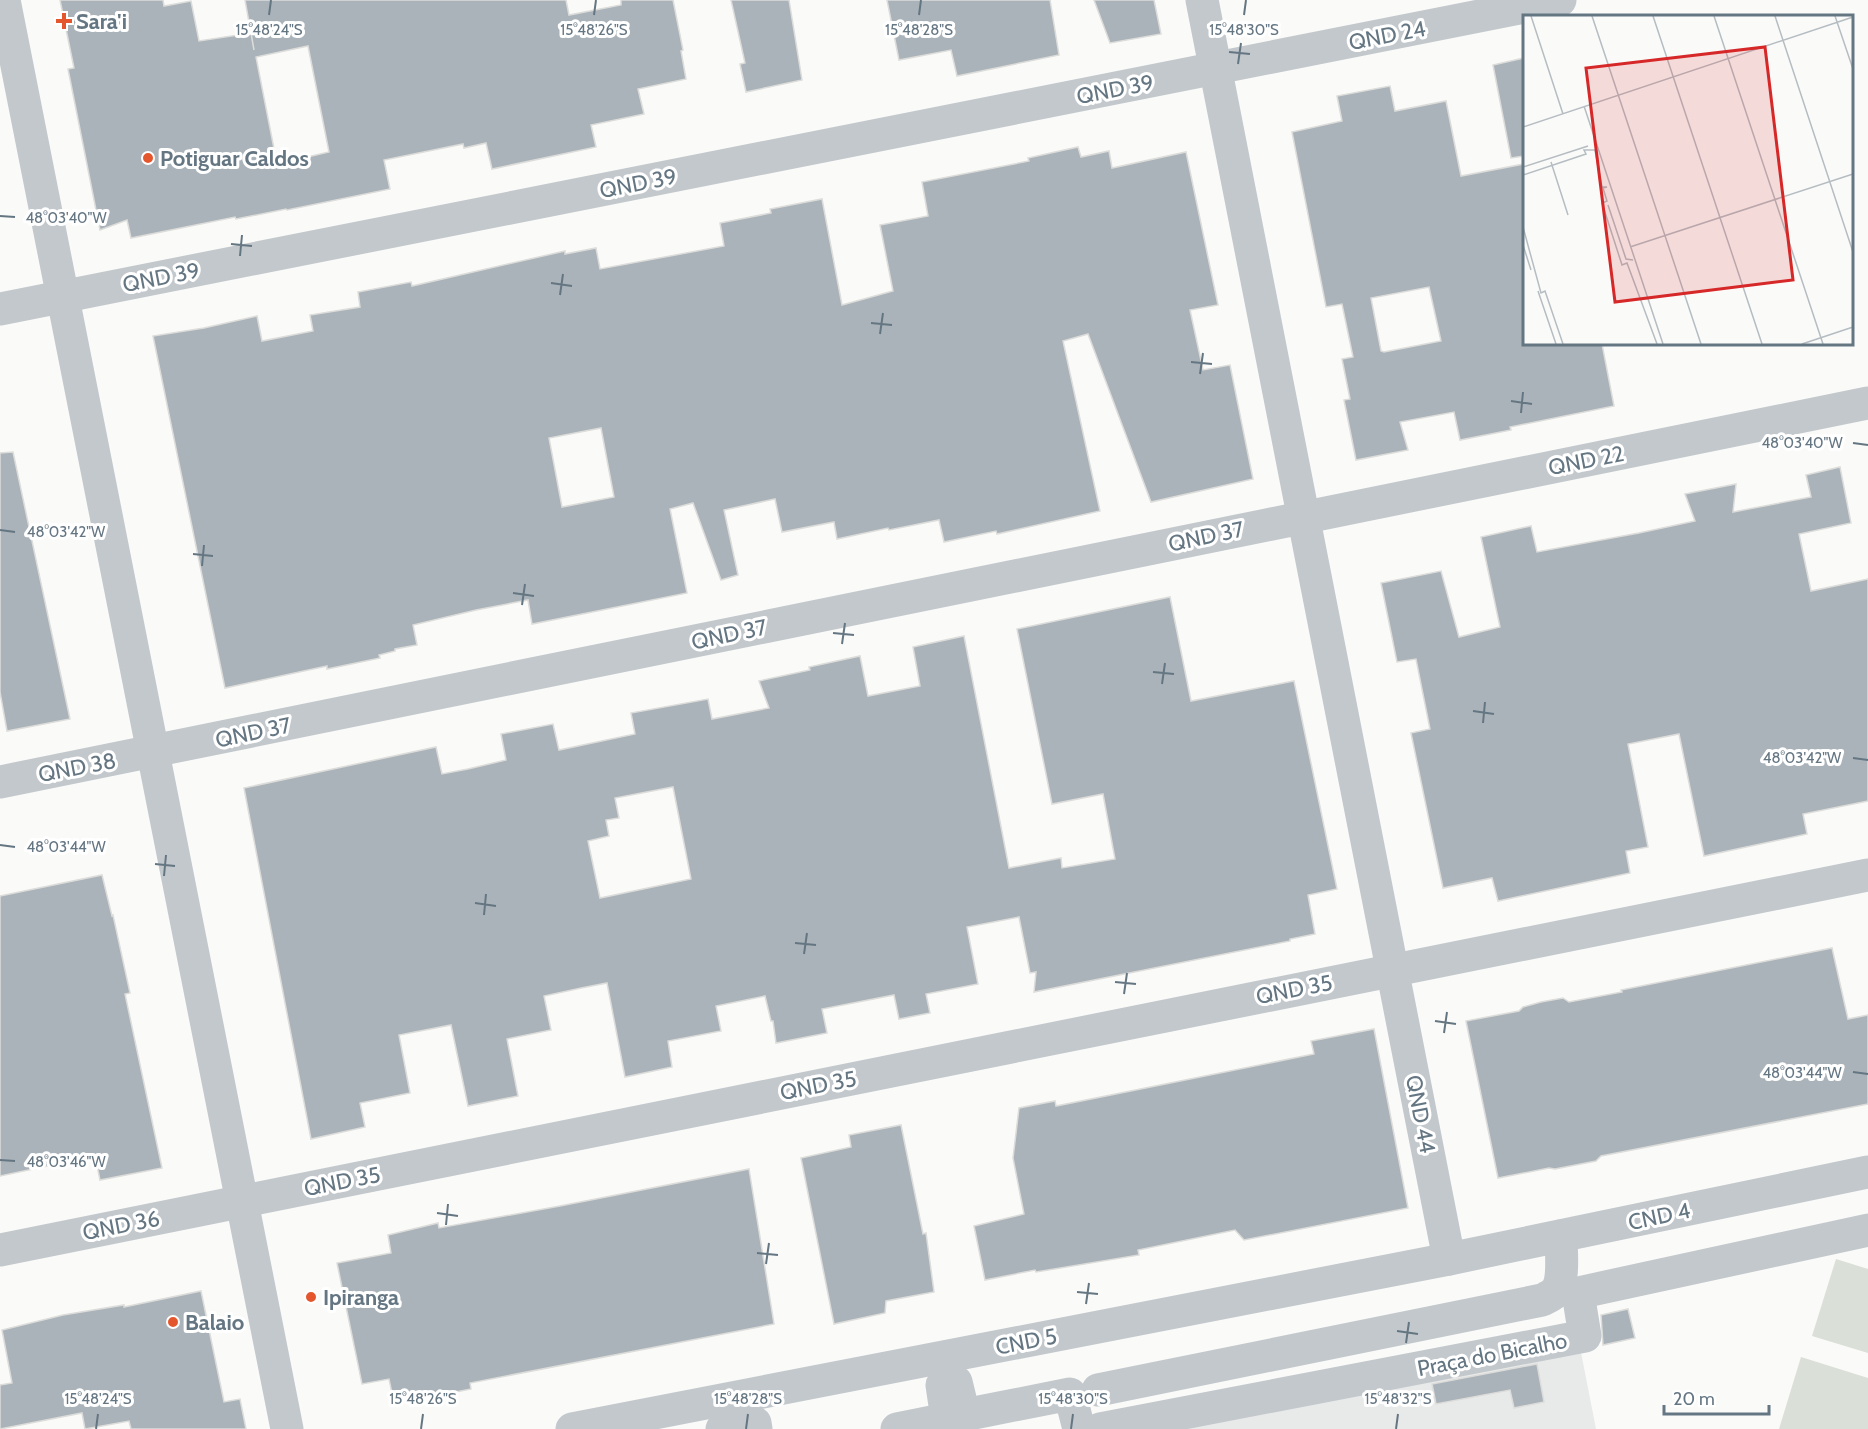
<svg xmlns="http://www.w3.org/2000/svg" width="1868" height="1429" font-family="Cabin,sans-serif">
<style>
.built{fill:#e8e9e9}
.green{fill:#dadfd7}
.building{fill:#aab3b9;stroke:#dcdcda;stroke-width:1.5;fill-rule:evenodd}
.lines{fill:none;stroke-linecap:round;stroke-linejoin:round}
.minor{stroke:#c3c8cc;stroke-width:33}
.ticks{fill:none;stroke:#657683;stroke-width:2}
.poi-dot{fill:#e4572e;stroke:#fff;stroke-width:2}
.labels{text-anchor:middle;stroke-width:6;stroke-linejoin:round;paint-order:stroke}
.poi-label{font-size:22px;font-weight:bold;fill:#657683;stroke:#fff;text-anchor:start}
.street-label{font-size:22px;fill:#657683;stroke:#fff}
.inset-road{fill:none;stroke:#b5bdc2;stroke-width:1.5}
.view{fill:#d62828;fill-opacity:0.15;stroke:#d62828;stroke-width:3}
.inset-edge{fill:none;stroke:#657683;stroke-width:3}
.ticks-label{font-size:15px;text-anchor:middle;fill:#657683;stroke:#fff;stroke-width:6;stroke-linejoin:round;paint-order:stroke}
</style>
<rect width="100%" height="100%" fill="#fafaf8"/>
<polygon class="built" points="1579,1342 1596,1429 1135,1429"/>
<g class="green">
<polygon points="1836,1259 1868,1269 1868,1353 1812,1336"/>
<polygon points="1801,1357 1868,1378 1868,1429 1779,1429"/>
</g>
<g class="building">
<path d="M 60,0 L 163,0 L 164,6 L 191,1 L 199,41 L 251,33 L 254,50 L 245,0 L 566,0 L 569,15 L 621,5 L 621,0 L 673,0 L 683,50 L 681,51 L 686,79 L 638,89 L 644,114 L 591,125 L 596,147 L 492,169 L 486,143 L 464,148 L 463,144 L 384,160 L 390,189 L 287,210 L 286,209 L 236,219 L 235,217 L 131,238 L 127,220 L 100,230 L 68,69 L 74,68 ZM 308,46 L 329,152 L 277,164 L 256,57 Z"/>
<polygon points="731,0 789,0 802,80 746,92 740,64 745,63"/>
<polygon points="887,0 1050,0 1059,55 957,76 951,50 899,60"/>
<polygon points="1094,0 1154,0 1161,34 1110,43"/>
<polygon points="1524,58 1524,156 1511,158 1493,65"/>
<path d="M 1390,86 L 1395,111 L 1446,101 L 1461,176 L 1524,164 L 1524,344 L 1602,344 L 1614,406 L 1510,427 L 1511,430 L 1460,440 L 1454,412 L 1400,422 L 1408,450 L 1356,460 L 1344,400 L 1350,399 L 1342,359 L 1353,357 L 1342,304 L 1326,307 L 1292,132 L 1342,121 L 1337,96 ZM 1429,287 L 1441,341 L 1384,352 L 1381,351 L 1371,298 Z"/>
<path d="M 1078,147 L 1081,157 L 1109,151 L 1112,168 L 1186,152 L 1218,305 L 1190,310 L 1203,370 L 1230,365 L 1253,479 L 1151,502 L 1088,334 L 1063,341 L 1100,511 L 997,534 L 996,531 L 944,542 L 939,520 L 889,530 L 888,528 L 837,539 L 834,522 L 782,532 L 775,499 L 724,510 L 738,575 L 721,580 L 693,503 L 670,509 L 687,593 L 532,624 L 528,600 L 476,610 L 413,625 L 417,645 L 395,649 L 395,651 L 379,655 L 380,658 L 327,669 L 327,666 L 225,688 L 153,336 L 204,328 L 257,316 L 262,341 L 313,331 L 310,315 L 360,307 L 358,292 L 411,282 L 412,286 L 565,251 L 565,254 L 596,248 L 600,269 L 724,246 L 720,223 L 771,213 L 770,209 L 822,199 L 842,305 L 893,291 L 880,225 L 928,216 L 922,182 L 1029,161 L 1028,158 ZM 601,428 L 614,497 L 562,507 L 549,438 Z"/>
<polygon points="13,452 70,719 7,731 0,692 0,453"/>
<polygon points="1840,467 1851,523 1799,534 1811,591 1868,579 1868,801 1803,814 1807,834 1704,856 1679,734 1628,744 1648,847 1626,851 1630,873 1498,901 1492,878 1443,888 1411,733 1430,729 1416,659 1397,662 1381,583 1441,571 1459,637 1500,627 1481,537 1531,526 1537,552 1639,533 1695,521 1685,494 1736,484 1733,512 1811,497 1806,475"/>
<path d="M 1170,597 L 1191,701 L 1294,681 L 1337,889 L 1308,895 L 1315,934 L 1290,939 L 1290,941 L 1034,992 L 1036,972 L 1030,973 L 1019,917 L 967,927 L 978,984 L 926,994 L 930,1013 L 899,1019 L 894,995 L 822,1009 L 827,1033 L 776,1043 L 773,1021 L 771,1021 L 765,996 L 716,1006 L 721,1031 L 668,1041 L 672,1067 L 625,1077 L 607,983 L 581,988 L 544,996 L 551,1030 L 507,1039 L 518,1096 L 468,1106 L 451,1025 L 399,1035 L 410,1093 L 360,1103 L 365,1127 L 311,1139 L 244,788 L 436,747 L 442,774 L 468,769 L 506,760 L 501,734 L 553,724 L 559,750 L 635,734 L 631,713 L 708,699 L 712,719 L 769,708 L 759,681 L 810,670 L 809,667 L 860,656 L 868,696 L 920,686 L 913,647 L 964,636 L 1009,868 L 1061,858 L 1062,868 L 1115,859 L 1103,794 L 1052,804 L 1017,629 ZM 673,787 L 691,879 L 600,898 L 588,841 L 609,836 L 606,820 L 619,818 L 615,798 Z"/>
<polygon points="102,875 112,916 113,915 130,993 125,994 162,1168 100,1180 95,1156 0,1176 0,896"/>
<polygon points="1832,948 1848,1019 1868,1015 1868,1104 1601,1156 1596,1161 1555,1169 1549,1168 1498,1178 1466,1021 1519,1011 1523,1007 1541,1002 1563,998 1569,1002 1622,992 1621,990"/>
<polygon points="1374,1029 1408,1208 1244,1240 1235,1230 1138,1250 1139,1255 1036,1272 1035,1270 985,1280 974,1226 1024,1214 1013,1158 1019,1108 1055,1101 1056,1106 1314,1054 1311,1041"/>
<polygon points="901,1125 923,1234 926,1233 934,1292 886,1301 885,1313 834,1324 801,1158 851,1147 849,1135"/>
<polygon points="749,1169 774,1324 470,1383 471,1389 420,1399 419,1394 393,1398 389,1379 362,1384 337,1263 391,1253 388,1235 438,1223 439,1228 560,1206"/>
<polygon points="201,1291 224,1402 240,1399 246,1429 131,1429 129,1421 85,1429 82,1413 0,1429 0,1385 12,1383 2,1330 63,1315 124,1305 124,1307"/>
<polygon points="1628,1309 1635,1338 1603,1345 1601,1315"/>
<polygon points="1537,1364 1544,1402 1514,1408 1510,1390 1436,1404 1432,1384"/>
</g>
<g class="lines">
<g class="minor">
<polyline points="4,0 287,1429"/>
<polyline points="1202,0 1449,1259"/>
<polyline points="0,309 1560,0"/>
<polyline points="0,782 1868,403"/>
<polyline points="0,1250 1868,875"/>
<path d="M 1098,1390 L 1542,1300 C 1546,1298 1551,1296 1554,1293 C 1565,1283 1561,1251 1561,1236"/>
<polyline points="572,1429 1449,1259 1868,1172"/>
<polyline points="722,1429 755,1423 756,1429"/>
<polyline points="897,1429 947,1419 942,1385 956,1382 964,1415 1070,1394 1079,1429"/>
<polyline points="1100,1429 1585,1336 1578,1293 1868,1230"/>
</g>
</g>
<path class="ticks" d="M 269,15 L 271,0M 594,15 L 596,0M 919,15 L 921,0M 1244,15 L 1246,0M 1229,52 L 1250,54M 1238,64 L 1241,43M 0,216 L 15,217M 231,244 L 252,246M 240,256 L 242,235M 551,283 L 572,286M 560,295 L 563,274M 871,323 L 892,325M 880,334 L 883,313M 1191,362 L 1212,364M 1200,374 L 1203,353M 1511,401 L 1532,404M 1521,413 L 1523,392M 1853,443 L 1868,445M 0,530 L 15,532M 193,554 L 213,556M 202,566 L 204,545M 513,593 L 534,596M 522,605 L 525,584M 833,633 L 854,635M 842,644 L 845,623M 1153,672 L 1174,674M 1162,684 L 1165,663M 1473,711 L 1494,714M 1483,723 L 1485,702M 1853,758 L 1868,760M 0,845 L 15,847M 155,864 L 175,866M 164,876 L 166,855M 475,903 L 496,906M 484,915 L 486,894M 795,943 L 816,945M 804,954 L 807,933M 1115,982 L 1136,984M 1124,994 L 1127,973M 1435,1021 L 1456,1024M 1444,1033 L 1447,1012M 1853,1072 L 1868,1074M 0,1160 L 15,1161M 437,1213 L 458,1216M 446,1225 L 448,1204M 757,1253 L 778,1255M 766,1264 L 769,1243M 1077,1292 L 1098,1294M 1086,1304 L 1089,1283M 1397,1331 L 1418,1334M 1406,1343 L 1409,1322M 96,1429 L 98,1414M 421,1429 L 423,1414M 746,1429 L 748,1414M 1071,1429 L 1073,1414M 1396,1429 L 1398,1414"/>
<g class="poi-dot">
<path d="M61 12h6v6h6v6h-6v6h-6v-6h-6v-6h6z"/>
<circle cx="148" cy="158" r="6"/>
<circle cx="311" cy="1297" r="6"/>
<circle cx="173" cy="1322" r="6"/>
</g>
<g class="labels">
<g class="poi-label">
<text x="76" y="29">Sara'i</text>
<text x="160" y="166">Potiguar Caldos</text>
<text x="323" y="1305">Ipiranga</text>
<text x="185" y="1330">Balaio</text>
</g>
<g class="street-label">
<text transform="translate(1387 35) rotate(-11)" y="8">QND 24</text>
<text transform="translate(1115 89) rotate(-11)" y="8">QND 39</text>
<text transform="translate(638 183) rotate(-11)" y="8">QND 39</text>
<text transform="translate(161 277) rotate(-11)" y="8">QND 39</text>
<text transform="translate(1586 460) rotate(-11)" y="8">QND 22</text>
<text transform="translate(1206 536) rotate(-12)" y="8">QND 37</text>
<text transform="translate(729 634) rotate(-12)" y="8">QND 37</text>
<text transform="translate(253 732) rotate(-12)" y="8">QND 37</text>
<text transform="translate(77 767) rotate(-11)" y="8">QND 38</text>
<text transform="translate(1294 989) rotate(-11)" y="8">QND 35</text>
<text transform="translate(818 1085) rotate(-11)" y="8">QND 35</text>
<text transform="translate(1421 1114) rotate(79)" y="8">QND 44</text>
<text transform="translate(342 1181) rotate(-11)" y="8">QND 35</text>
<text transform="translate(1659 1216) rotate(-12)" y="8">CND 4</text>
<text transform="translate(121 1225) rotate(-11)" y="8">QND 36</text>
<text transform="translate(1026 1341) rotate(-11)" y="8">CND 5</text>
<text transform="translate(1492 1354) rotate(-11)" y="8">Praça do Bicalho</text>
</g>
</g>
<g transform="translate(1523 15)">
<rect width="330" height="330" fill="#fafaf8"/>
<path class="inset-road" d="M 8,1 L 40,99M 69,1 L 178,329M 130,1 L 239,329M 191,1 L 300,329M 252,1 L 330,237M 312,1 L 330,54M 61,91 L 140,329M 0,112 L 330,2M 28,147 L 45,200M 0,152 L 65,131M 0,160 L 63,139 L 61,135 L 72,135 L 79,172 L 84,172 L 80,173 L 84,186 L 79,188 L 99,250 L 104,248 L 134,329M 85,190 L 103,244 L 110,245M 0,212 L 18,278 L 22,276 L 40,329M 0,230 L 8,255M 107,232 L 330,159M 15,276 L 33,329M 279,329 L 330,312"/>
<path class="view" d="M 242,32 L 270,265 L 92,287 L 63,53 Z"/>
<rect width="330" height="330" class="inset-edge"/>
</g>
<g class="ticks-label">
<text x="269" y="35">15°48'24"S</text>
<text x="594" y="35">15°48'26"S</text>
<text x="919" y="35">15°48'28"S</text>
<text x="1244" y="35">15°48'30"S</text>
<text x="66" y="223">48°03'40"W</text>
<text x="1802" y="448">48°03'40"W</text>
<text x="66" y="537">48°03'42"W</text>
<text x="1802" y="763">48°03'42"W</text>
<text x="66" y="852">48°03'44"W</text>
<text x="1802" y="1078">48°03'44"W</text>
<text x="66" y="1167">48°03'46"W</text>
<text x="98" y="1404">15°48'24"S</text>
<text x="423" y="1404">15°48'26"S</text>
<text x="748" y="1404">15°48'28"S</text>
<text x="1073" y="1404">15°48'30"S</text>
<text x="1398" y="1404">15°48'32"S</text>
</g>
<path d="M1664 1405v9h105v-9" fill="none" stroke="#657683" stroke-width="3"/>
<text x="1673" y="1405" font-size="18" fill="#657683" stroke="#ffffff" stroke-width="4.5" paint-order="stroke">20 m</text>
</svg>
